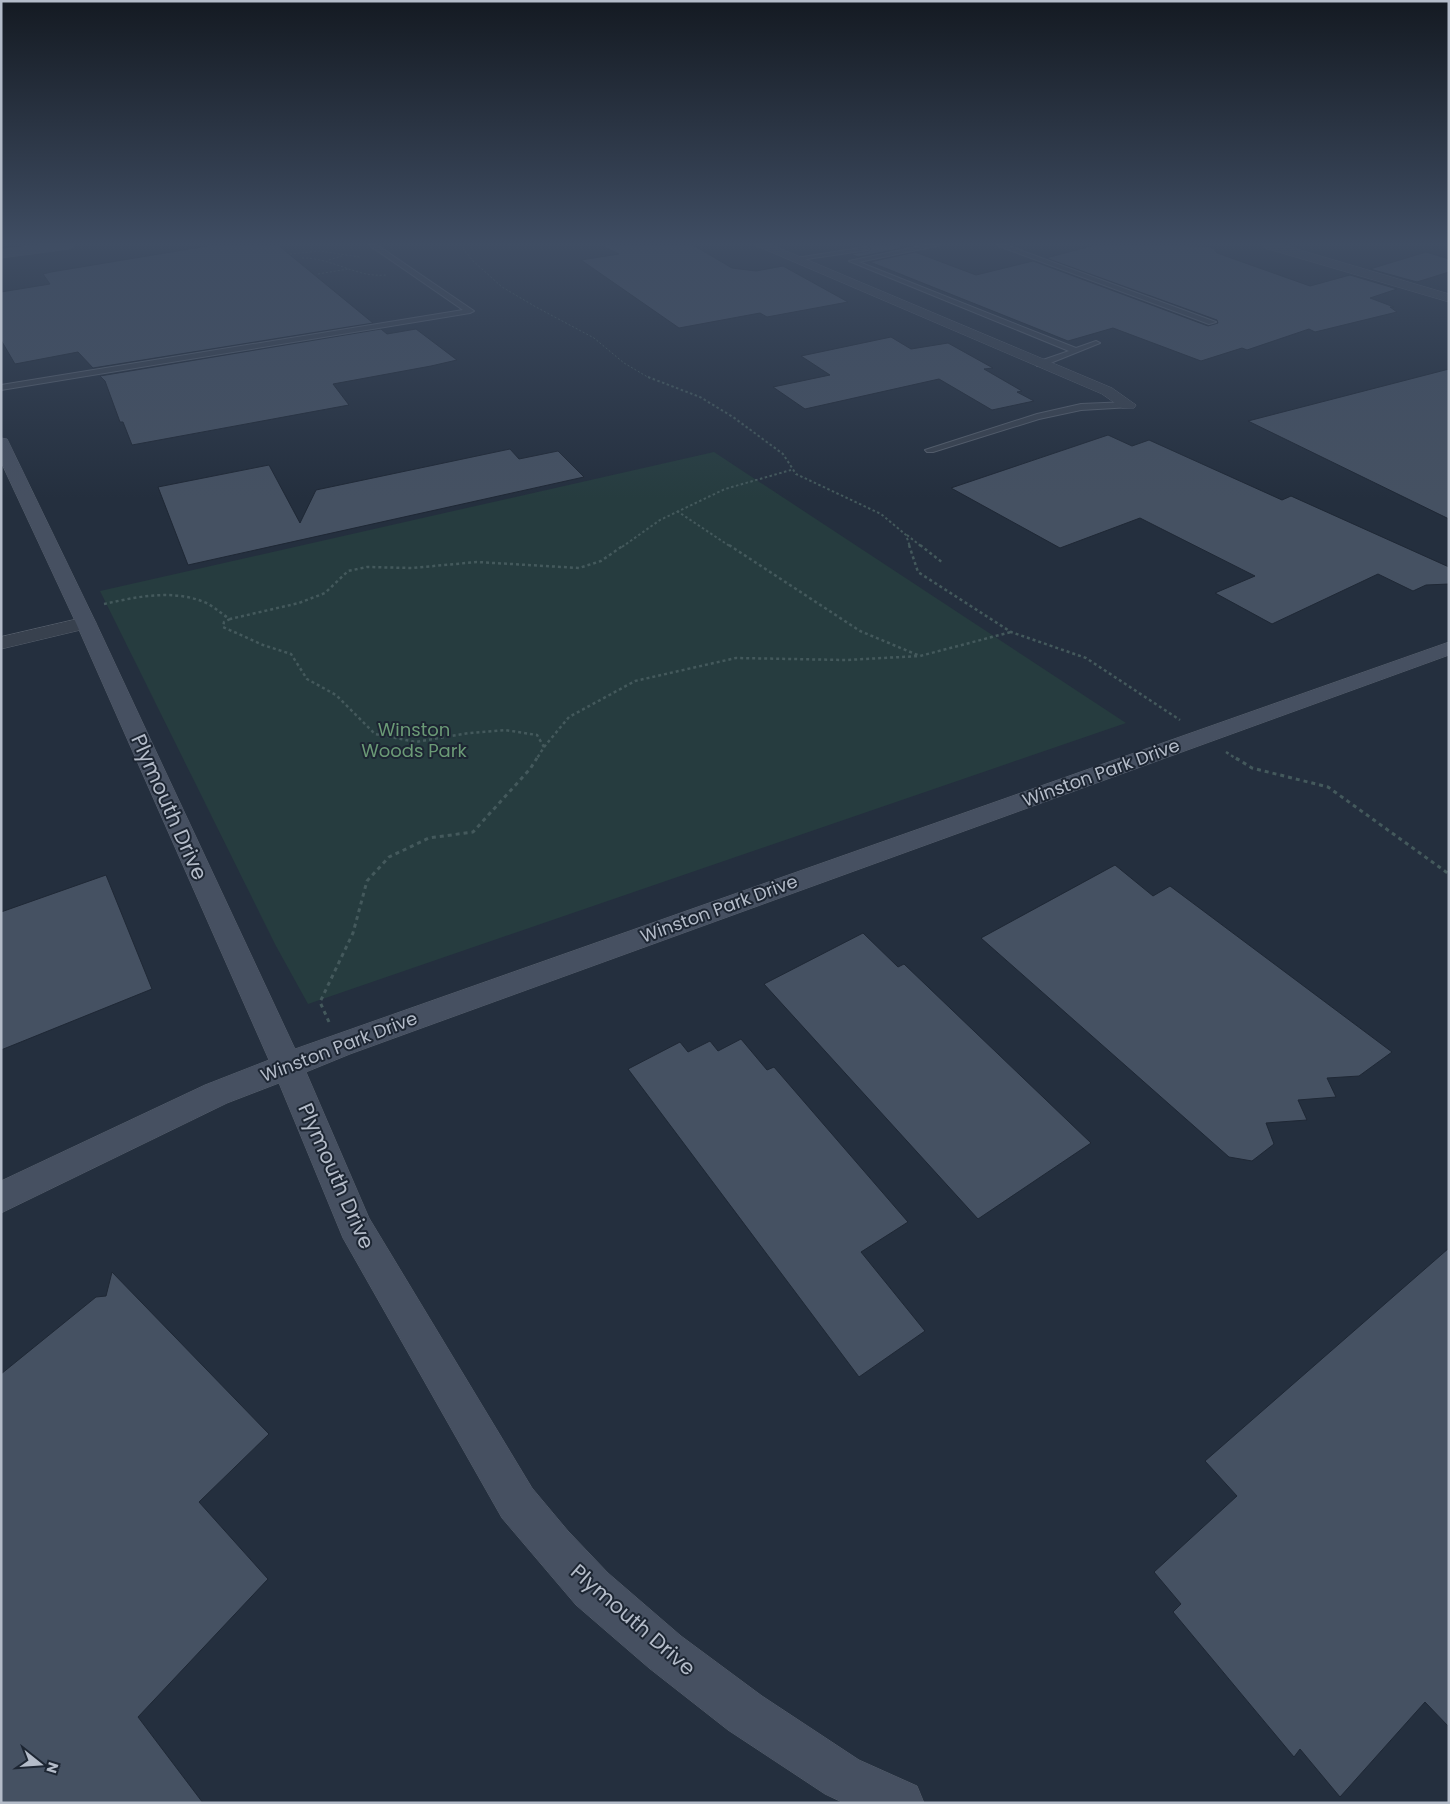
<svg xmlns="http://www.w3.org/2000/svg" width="1450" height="1804" font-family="Poppins,sans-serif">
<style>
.green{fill:#263c3f}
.building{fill:#455162;stroke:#1f2835}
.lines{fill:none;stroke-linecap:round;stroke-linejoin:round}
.lane-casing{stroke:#565f6c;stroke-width:2}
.street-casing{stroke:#565f6c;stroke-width:1}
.secondary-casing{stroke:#565f6c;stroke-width:1}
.path-far3{stroke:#44595c;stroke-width:1;stroke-dasharray:2 2;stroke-linecap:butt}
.path-far2{stroke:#44595c;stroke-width:2;stroke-dasharray:2.5 2.5;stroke-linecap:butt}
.path-far1{stroke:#44595c;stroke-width:2.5;stroke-dasharray:3 3;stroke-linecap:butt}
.path{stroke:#44595c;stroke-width:3;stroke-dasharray:4 4;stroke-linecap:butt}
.lane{fill:#38414e;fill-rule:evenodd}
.street{fill:#38414e;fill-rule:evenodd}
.secondary{fill:#465061;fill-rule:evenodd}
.labels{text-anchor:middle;stroke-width:4;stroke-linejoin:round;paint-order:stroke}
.park-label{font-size:18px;fill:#6b9a76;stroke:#1d2633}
.street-label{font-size:18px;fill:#b4bcc9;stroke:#1d2633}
.near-street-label{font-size:21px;fill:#b4bcc9;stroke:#1d2633}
</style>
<rect width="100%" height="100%" fill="#242f3e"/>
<polygon class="green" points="714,452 1126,723 308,1004 276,946 100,591"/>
<g class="building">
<polygon points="213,245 278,245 373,323 93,368 78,352 15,364 1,340 1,292 50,284 43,274 51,272"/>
<polygon points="601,245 693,245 732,268 756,271 783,266 848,302 767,317 760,313 679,328 581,260 619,254"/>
<polygon points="867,245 897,245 903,248 858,257 851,254 869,251 871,249"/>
<polygon points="1095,245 1206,246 1213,248 1217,253 1310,286 1350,275 1397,289 1370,298 1394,307 1390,307 1397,312 1315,332 1309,329 1247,350 1242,348 1201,361 1113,328 1068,341 870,262 915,252 976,275 1033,261 1208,326 1218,323 1217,320 1046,258"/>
<polygon points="1426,252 1449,259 1449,272 1417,282 1370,269"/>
<polygon points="381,329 387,334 416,329 457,360 431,366 333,384 349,405 132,445 123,422 120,422 105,381 100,376"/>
<polygon points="891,337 911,349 948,343 993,368 984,369 1022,391 1017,392 1034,401 992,410 939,379 805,409 773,387 830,375 801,356"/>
<polygon points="1449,369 1449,519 1248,421"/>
<polygon points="1108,435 1132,446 1149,440 1282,500 1291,496 1449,567 1449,584 1426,585 1413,591 1378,574 1272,624 1215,593 1255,576 1140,518 1060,548 951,488"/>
<polygon points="510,449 519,459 558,451 584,477 188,565 158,487 269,465 300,523 316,490"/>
<polygon points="1115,865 1153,896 1170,886 1392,1052 1359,1076 1327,1078 1336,1097 1298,1100 1307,1120 1266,1123 1274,1144 1252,1161 1229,1157 981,938"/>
<polygon points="106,875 152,989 1,1050 1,912"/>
<polygon points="863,933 898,967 904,964 1091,1143 978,1219 764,984"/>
<polygon points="741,1039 767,1070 774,1067 908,1222 861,1252 925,1331 859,1377 628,1069 680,1042 688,1052 710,1041 718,1051"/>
<polygon points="1449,1248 1449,1727 1425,1702 1340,1797 1300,1749 1294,1757 1173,1612 1181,1604 1154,1572 1237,1496 1205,1461"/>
<polygon points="112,1272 269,1434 199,1502 268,1579 138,1717 203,1803 1,1803 1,1374 96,1297 106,1296"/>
</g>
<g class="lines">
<g class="lane-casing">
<g id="lane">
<polygon points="369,245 377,245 474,311 470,313 1,390 1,385 463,310"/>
<polygon points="926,245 941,245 859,262 1076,348 1096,341 1100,343 1043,366 1037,366 1037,362 1069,351 849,261"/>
<polygon points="996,245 1006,245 1216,322 1209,324"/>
<polygon points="866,247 869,249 868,250 793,261 790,259"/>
<polygon points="1128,402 1131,403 1131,407 1081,410 1039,419 933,452 927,452 925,450 1037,414 1081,404"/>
</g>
</g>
<g class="street-casing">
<g id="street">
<polygon points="755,245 772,245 1112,388 1136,405 1134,408 1122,408 1102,394"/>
<polygon points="1263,245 1283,245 1449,294 1449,302 1265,248"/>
<polygon points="86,617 93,619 96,623 93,627 1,649 1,637"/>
</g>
</g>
<g class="secondary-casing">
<g id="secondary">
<polygon points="39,245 75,245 69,249 1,258 1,250"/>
<polygon points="1,438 7,439 9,443 96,623 295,1049 1449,642 1449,655 350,1054 306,1072 369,1218 532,1488 568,1531 608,1573 681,1636 762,1696 859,1760 917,1786 924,1803 844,1803 825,1794 728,1730 649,1668 576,1605 502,1518 343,1238 279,1083 227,1103 1,1213 1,1181 205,1085 269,1060 76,623 1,462"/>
</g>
</g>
<g class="path-far3">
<polyline points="460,245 473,261 502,287 536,307 594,338 624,363 651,379"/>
<polyline points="290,254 320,251 360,257"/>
<path d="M 302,258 C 334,258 356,278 386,275"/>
<polyline points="329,260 342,256"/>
<polyline points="318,274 348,269"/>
</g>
<g class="path-far2">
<polyline points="648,377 700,397 733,417 783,454 796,474 881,514 906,535 910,547"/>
<polyline points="677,511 731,547"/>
<polyline points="907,535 922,547"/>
<polyline points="622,547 660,520 725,489 791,470"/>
</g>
<g class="path-far1">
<polyline points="729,545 860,631 920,656 1011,632"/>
<polyline points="909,545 918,572 1011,632 1086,658 1180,720"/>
<polyline points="920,545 943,563"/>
<path d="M 104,604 C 136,597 172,589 204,602 C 214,606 221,614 230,619 L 299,603 L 325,593 L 348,571 L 367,567 L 412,568 L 477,562 L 579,568 L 601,561 L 624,545"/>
<polyline points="230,619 224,622 223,627 263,645 291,654 307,679 336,695 375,734 416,742 469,733 505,730 537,735 544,747 536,760"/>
<polyline points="544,747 569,717 635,681 736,658 846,660 920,656"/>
<polyline points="1226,752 1238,760"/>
</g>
<g class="path">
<polyline points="1236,758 1252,768 1328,787 1449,874"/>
<polyline points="329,1022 320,1002 353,933 367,881 389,857 429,838 473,832 530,769 537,758"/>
</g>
<use href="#lane" class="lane"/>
<use href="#street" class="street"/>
<use href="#secondary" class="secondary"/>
</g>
<linearGradient id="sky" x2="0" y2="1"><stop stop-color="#141a22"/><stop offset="0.49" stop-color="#3f4d63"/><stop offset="1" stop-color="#3f4d63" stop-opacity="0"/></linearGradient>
<rect width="1450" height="498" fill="url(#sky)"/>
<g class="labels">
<g class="park-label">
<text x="414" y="736">Winston<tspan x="414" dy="21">Woods Park</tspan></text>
</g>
<g class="street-label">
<text transform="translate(1101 773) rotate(-20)" y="6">Winston Park Drive</text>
<text transform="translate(719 909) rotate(-20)" y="6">Winston Park Drive</text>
<text transform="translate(339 1047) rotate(-21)" y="6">Winston Park Drive</text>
</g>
<g class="near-street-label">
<text transform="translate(169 807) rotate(66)" y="7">Plymouth Drive</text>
<text transform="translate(336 1176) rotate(66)" y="7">Plymouth Drive</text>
<text transform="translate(633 1620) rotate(41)" y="7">Plymouth Drive</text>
</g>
</g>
<rect width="1450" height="1804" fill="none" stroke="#b4bcc9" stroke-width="5"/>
<g transform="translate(40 1764) rotate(107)" stroke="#1d2633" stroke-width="4" paint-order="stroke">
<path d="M0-4L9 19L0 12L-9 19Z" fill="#b4bcc9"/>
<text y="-8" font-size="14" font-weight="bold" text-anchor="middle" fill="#b4bcc9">N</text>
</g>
</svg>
